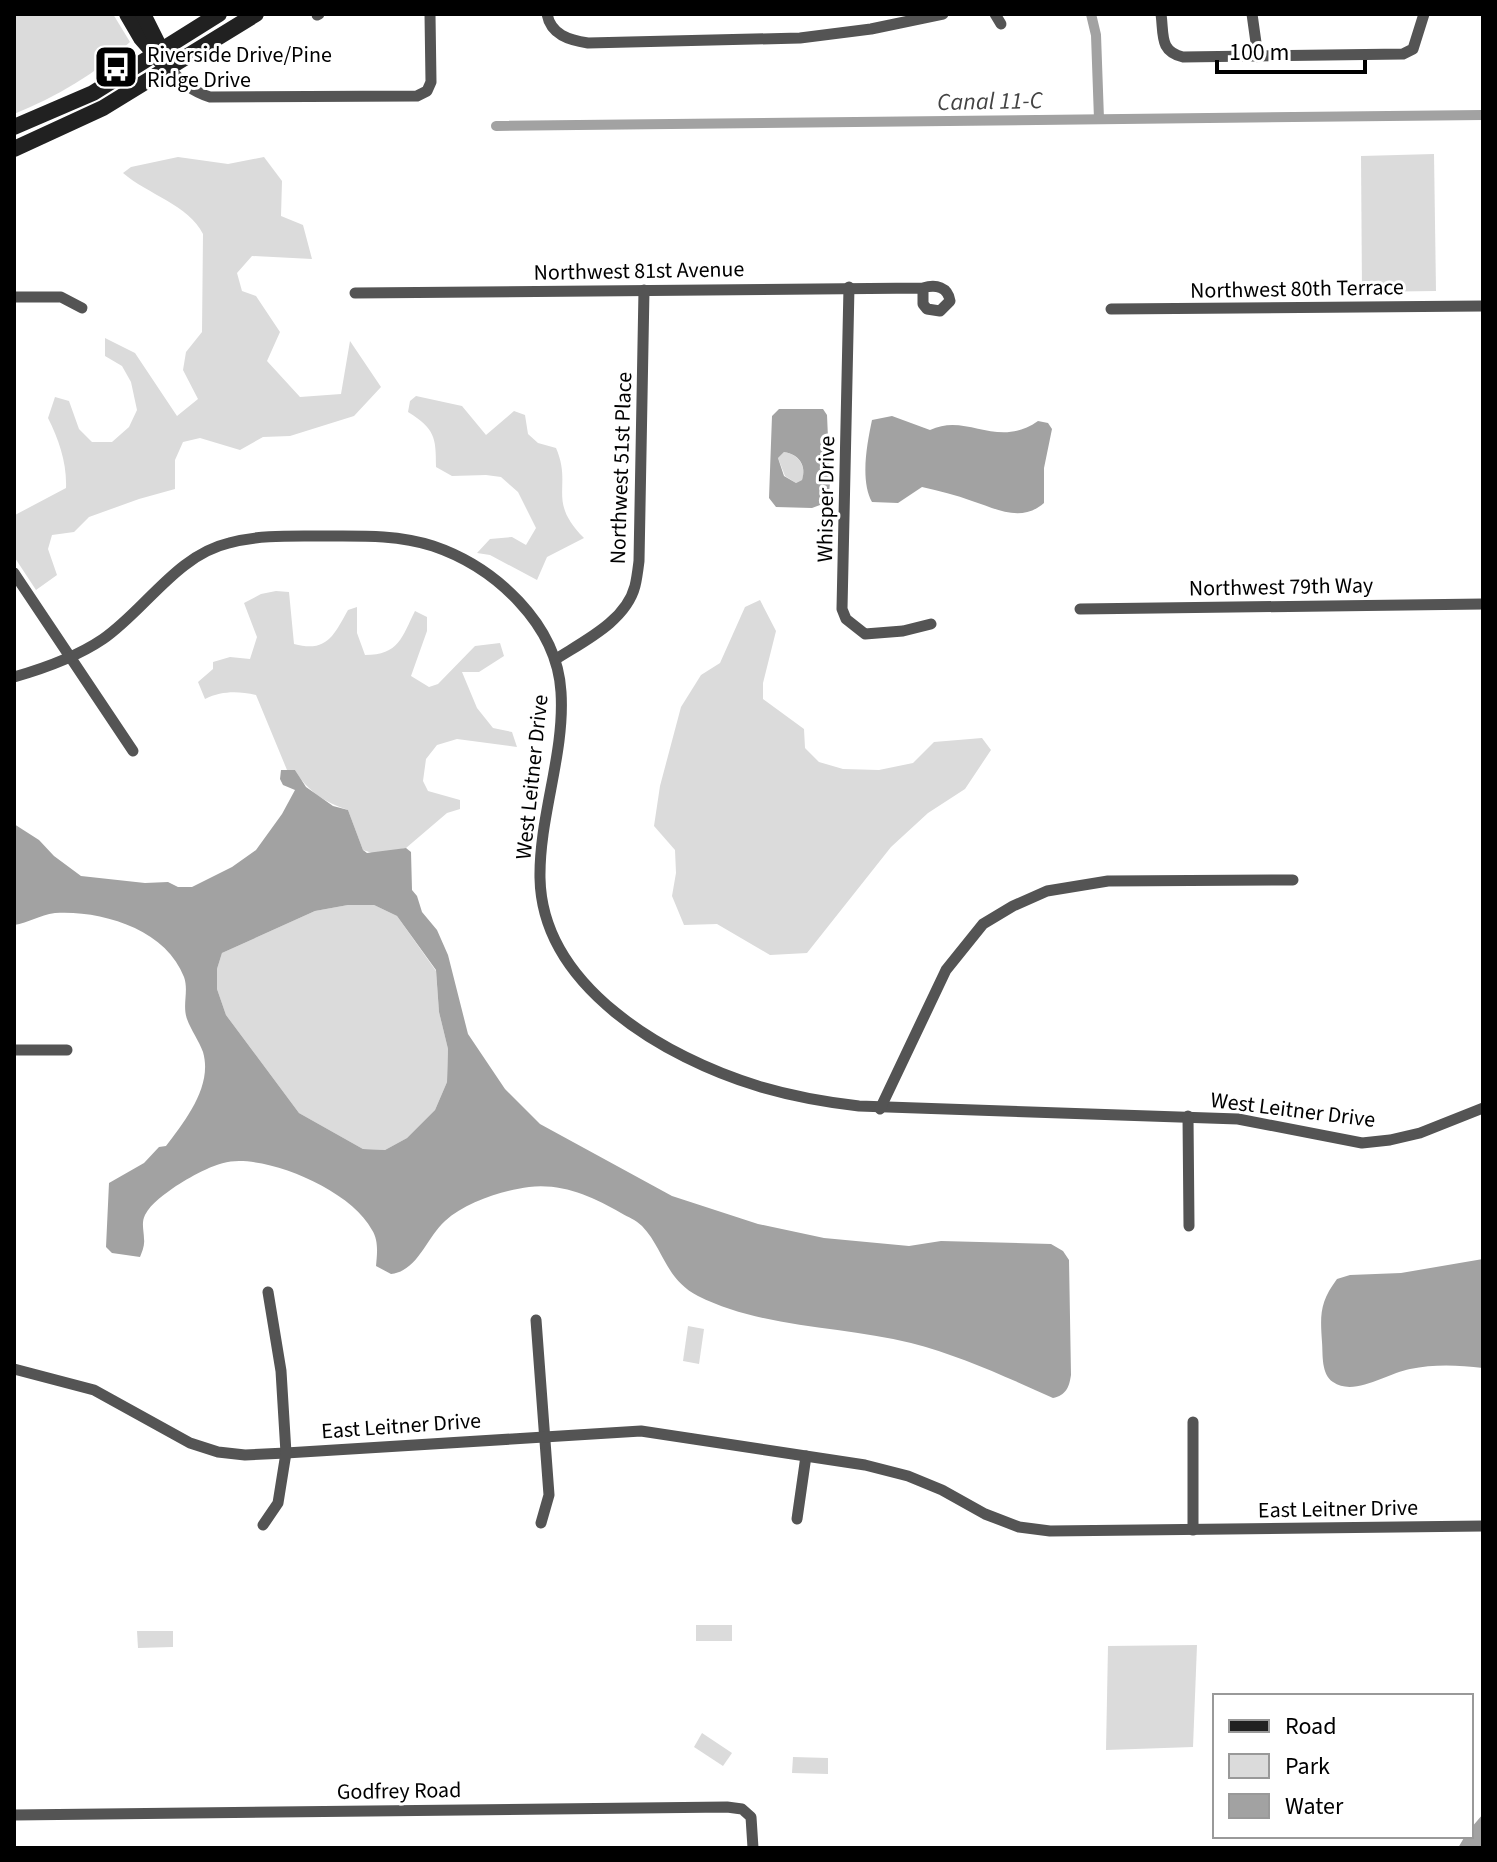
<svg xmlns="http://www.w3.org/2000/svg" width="1497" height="1862" font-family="'Source Sans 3',sans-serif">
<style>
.green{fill:#dbdbdb}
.water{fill:#a2a2a2;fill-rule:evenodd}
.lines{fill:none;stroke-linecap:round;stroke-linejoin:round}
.canal{stroke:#a2a2a2;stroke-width:10}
.street{stroke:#545454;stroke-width:11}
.secondary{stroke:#212121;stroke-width:16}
.labels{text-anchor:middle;stroke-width:6;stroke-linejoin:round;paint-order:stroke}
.poi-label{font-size:22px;fill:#000;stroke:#fff;text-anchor:start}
.street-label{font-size:22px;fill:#000;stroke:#fff}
.water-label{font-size:24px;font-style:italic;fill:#434343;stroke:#fff}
</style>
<rect width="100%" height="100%" fill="#fff"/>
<g class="green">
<path d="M 14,14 L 113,14 L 130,42 C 97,73 56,97 14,114 Z"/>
<polygon points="1434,154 1436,291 1362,292 1361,156"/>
<path d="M 178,157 L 228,164 L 264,157 L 282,181 L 281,216 L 303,225 L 312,259 L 252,256 L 237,273 L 242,291 L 256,296 L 280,332 L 267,361 L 300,397 L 341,394 L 350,341 L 381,387 L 354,416 L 290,436 L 263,437 L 240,450 L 200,438 L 183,442 L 175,460 L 175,489 L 139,499 L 89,517 L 74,532 L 52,535 L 48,549 L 57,575 L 36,590 L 15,558 L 14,518 L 15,515 L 66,488 C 67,463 59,440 48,418 L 55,397 L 69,401 L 79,429 L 92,442 L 112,442 L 129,427 L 137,410 L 131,382 L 122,366 L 105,356 L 105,338 L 135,353 L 177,416 L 198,399 L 183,370 L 186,352 L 202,332 L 203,234 C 189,205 147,194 123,173 L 131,167 Z"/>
<path d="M 416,396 L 462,406 L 486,435 L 514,411 L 525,415 L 528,434 L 538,443 L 556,448 C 573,487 546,500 584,538 L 547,557 L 537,580 L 490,555 L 477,553 L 490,539 L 512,537 L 526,545 L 536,528 L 518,492 L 501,477 L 486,475 L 452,476 L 436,467 C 436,437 435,429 408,412 L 410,401 Z"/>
<path d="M 784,452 C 798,454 807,466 802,480 L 796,483 L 785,476 L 778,458 Z"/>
<path d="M 276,591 L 289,592 L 294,644 C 327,653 334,635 348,610 L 357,607 L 357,633 L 365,655 C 399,655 402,637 415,611 L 427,617 L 427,631 L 411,676 L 429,687 L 438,684 L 475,646 L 500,643 L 504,656 L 479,672 L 462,672 L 477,708 L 493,728 L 512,732 L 517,747 L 457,739 L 437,745 L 426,759 L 423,781 L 428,791 L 460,800 L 460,809 L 447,813 L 406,848 L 375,854 L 363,850 L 348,810 C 325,803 306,790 295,770 L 287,770 L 256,695 C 237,691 222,691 205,699 L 198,682 L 213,669 L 213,662 L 230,657 L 250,659 L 257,637 L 244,603 L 261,594 Z"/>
<polygon points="760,600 776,631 763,683 763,699 804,729 805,748 819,762 843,769 879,770 913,763 934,742 982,738 991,750 965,789 928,813 891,847 807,953 770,955 717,924 684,925 672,896 676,873 675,850 654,826 660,786 681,707 701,675 720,663 745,607"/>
<polygon points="348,905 374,905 397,916 436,971 439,1012 448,1049 447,1082 435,1110 407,1138 385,1150 363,1149 299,1113 226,1015 217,989 217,969 222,953 315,911"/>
<polygon points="688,1326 704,1329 699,1364 683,1361"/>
<rect x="696" y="1625" width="36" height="16"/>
<polygon points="137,1631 173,1631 173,1647 138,1648"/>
<polygon points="1197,1645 1193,1747 1106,1750 1108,1646"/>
<polygon points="702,1733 732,1753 723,1766 694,1747"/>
<polygon points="793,1757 828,1758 828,1774 792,1773"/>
</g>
<g class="water">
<path d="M 779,409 L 823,409 L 827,415 L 830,483 L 828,502 L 812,508 L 776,507 L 769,498 L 772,416 ZM 784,452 C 799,454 807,466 802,480 L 796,483 L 784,476 L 778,458 Z"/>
<path d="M 892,416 L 930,430 C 967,412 997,450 1038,421 L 1048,423 L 1052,429 L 1044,468 L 1044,503 C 1021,523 997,509 972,501 C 956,495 939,491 922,487 L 898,503 L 872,502 C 860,480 867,444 872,420 Z"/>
<path d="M 281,770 L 295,770 L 306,787 L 333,806 L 348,810 L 363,850 L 367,853 L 406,848 L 411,852 L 412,890 L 417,896 L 422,912 L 437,930 L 448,955 L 468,1034 L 505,1089 L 540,1124 L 672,1196 L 758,1224 L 824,1238 L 909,1246 L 941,1241 L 1051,1244 L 1063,1251 L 1069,1260 L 1071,1375 C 1069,1388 1066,1395 1053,1398 C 1006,1377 961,1356 911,1343 C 843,1326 761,1328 698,1296 C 665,1279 664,1249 642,1226 C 636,1220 628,1217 621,1213 C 593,1197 563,1183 529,1187 C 501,1191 466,1202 445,1221 C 426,1238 418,1271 391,1274 L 376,1266 C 377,1254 379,1241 372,1230 C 352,1192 280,1161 239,1161 C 217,1161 194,1175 176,1186 C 165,1194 151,1203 145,1215 C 141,1223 144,1231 144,1239 C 145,1245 142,1252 140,1257 L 112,1253 L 106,1247 L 109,1183 L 144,1163 L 159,1147 L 166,1146 C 185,1121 213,1086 203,1052 C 199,1041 191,1030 187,1019 C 182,1005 189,991 184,977 C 166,929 101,910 55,913 C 39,915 29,923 14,925 L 14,824 L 39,840 L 54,856 L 81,876 L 145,883 L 168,882 L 178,887 L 192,887 L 232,867 L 256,850 L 282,814 L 295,790 L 283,785 L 280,779 ZM 348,905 L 374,905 L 397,916 L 436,970 L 439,1012 L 448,1049 L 447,1082 L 435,1110 L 407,1138 L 385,1150 L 363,1149 L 299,1113 L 226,1015 L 217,989 L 217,969 L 222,953 L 315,911 Z"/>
<path d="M 1483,1259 L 1483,1368 C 1458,1365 1434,1364 1410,1369 C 1388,1373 1354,1397 1333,1382 C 1321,1374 1323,1355 1322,1342 C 1320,1314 1320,1302 1337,1279 L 1350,1275 L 1401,1273 Z"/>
<polygon points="1483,1814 1483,1848 1458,1848 1465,1836 1471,1836 1471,1828"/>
</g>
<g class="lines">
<g class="canal">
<polyline points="1091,14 1096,35 1099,119"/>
<polyline points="496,126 1483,115"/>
</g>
<g class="street">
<path d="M 547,14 C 551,35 569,40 588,43 L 800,38 L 871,29 L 943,14"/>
<polyline points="995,14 1001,24"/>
<path d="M 1161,14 C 1164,35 1159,51 1183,57 L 1403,54 L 1413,49 L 1424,14"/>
<polyline points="1252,14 1258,57"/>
<polyline points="317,15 319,14"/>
<path d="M 168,67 C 182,82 191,91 210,97 L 417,96 L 427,91 L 431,82 L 430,14"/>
<polyline points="849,287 842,609 846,619 865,634 903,631 931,624"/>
<path d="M 355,293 L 923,288 C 936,284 948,287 950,301 L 940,311 L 927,309 L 923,304 L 923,288"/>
<polyline points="14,297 61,297 82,308"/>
<polyline points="1111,309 1483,306"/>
<polyline points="14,573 133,751"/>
<polyline points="1080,609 1483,604"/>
<path d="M 556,659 C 584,641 626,621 635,586 C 637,578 638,569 639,561 L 644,290"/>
<path d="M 14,677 C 42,669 78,656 103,639 C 145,610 177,555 229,543 C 258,535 289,536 318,536 C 357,536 396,534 433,546 C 495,567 557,624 561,692 C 565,754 539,816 540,878 C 542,987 666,1058 758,1086 C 791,1096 825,1102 859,1106 L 1238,1119 L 1362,1143 L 1390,1140 L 1420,1133 L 1483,1108"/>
<polyline points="14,1050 67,1050"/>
<polyline points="880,1109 946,970 983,924 1013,906 1047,891 1108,881 1293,880"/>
<polyline points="1188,1116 1189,1226"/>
<polyline points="536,1320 549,1495 541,1523"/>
<polyline points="14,1369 94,1390 190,1443 218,1452 245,1455 286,1453 641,1431 865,1465 908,1476 942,1490 985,1514 1019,1527 1050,1531 1483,1526"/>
<polyline points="1193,1422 1193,1530"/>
<polyline points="797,1519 806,1456"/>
<polyline points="263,1525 278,1503 286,1453 281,1371 268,1292"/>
<polyline points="14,1815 727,1807 742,1809 751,1817 753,1848"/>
</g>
<g class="secondary">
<polyline points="127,14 141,38 161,61"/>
<polyline points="143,14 165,58"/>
<polyline points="14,127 93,93 219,14"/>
<polyline points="14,149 103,108 256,14"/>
</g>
</g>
<defs>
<g id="bus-square" transform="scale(2.3)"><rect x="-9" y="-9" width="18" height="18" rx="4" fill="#000" stroke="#fff"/><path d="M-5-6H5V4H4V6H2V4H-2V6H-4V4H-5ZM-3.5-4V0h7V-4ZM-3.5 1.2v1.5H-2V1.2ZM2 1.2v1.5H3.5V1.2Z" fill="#fff"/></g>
</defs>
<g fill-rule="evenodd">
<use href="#bus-square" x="116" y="67"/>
</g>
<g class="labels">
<g class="poi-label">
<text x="147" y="62">Riverside Drive/Pine<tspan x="147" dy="25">Ridge Drive</tspan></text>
</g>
<g class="street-label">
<text transform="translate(639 270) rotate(-1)" y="8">Northwest 81st Avenue</text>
<text transform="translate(1297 288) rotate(-1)" y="8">Northwest 80th Terrace</text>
<text transform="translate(620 468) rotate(-88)" y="8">Northwest 51st Place</text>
<text transform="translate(825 499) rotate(-89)" y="8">Whisper Drive</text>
<text transform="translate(1281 586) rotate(-1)" y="8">Northwest 79th Way</text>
<text transform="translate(531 777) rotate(-84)" y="8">West Leitner Drive</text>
<text transform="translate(1293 1109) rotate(7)" y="8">West Leitner Drive</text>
<text transform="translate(401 1425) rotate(-4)" y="8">East Leitner Drive</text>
<text transform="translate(1338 1508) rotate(-1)" y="8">East Leitner Drive</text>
<text transform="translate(399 1790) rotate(-1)" y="8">Godfrey Road</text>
</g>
<g class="water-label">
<text transform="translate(990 101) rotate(-1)" y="8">Canal 11-C</text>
</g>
</g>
<rect width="1497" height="1862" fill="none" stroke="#000000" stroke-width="32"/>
<rect x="1213" y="1694" width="260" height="144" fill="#ffffff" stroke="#999999" stroke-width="2"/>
<rect x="1229" y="1720" width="40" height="12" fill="#212121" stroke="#999999" stroke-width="2"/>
<text x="1285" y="1734" font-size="24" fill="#000000">Road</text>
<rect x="1229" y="1754" width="40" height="24" fill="#dbdbdb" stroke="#999999" stroke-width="2"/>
<text x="1285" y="1774" font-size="24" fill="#000000">Park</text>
<rect x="1229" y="1794" width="40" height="24" fill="#a2a2a2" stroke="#999999" stroke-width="2"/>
<text x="1285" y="1814" font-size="24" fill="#000000">Water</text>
<path d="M1217 60v12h148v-12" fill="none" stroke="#000000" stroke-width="4"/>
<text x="1229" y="60" font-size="24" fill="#000000" stroke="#ffffff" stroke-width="6" paint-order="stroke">100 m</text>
</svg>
